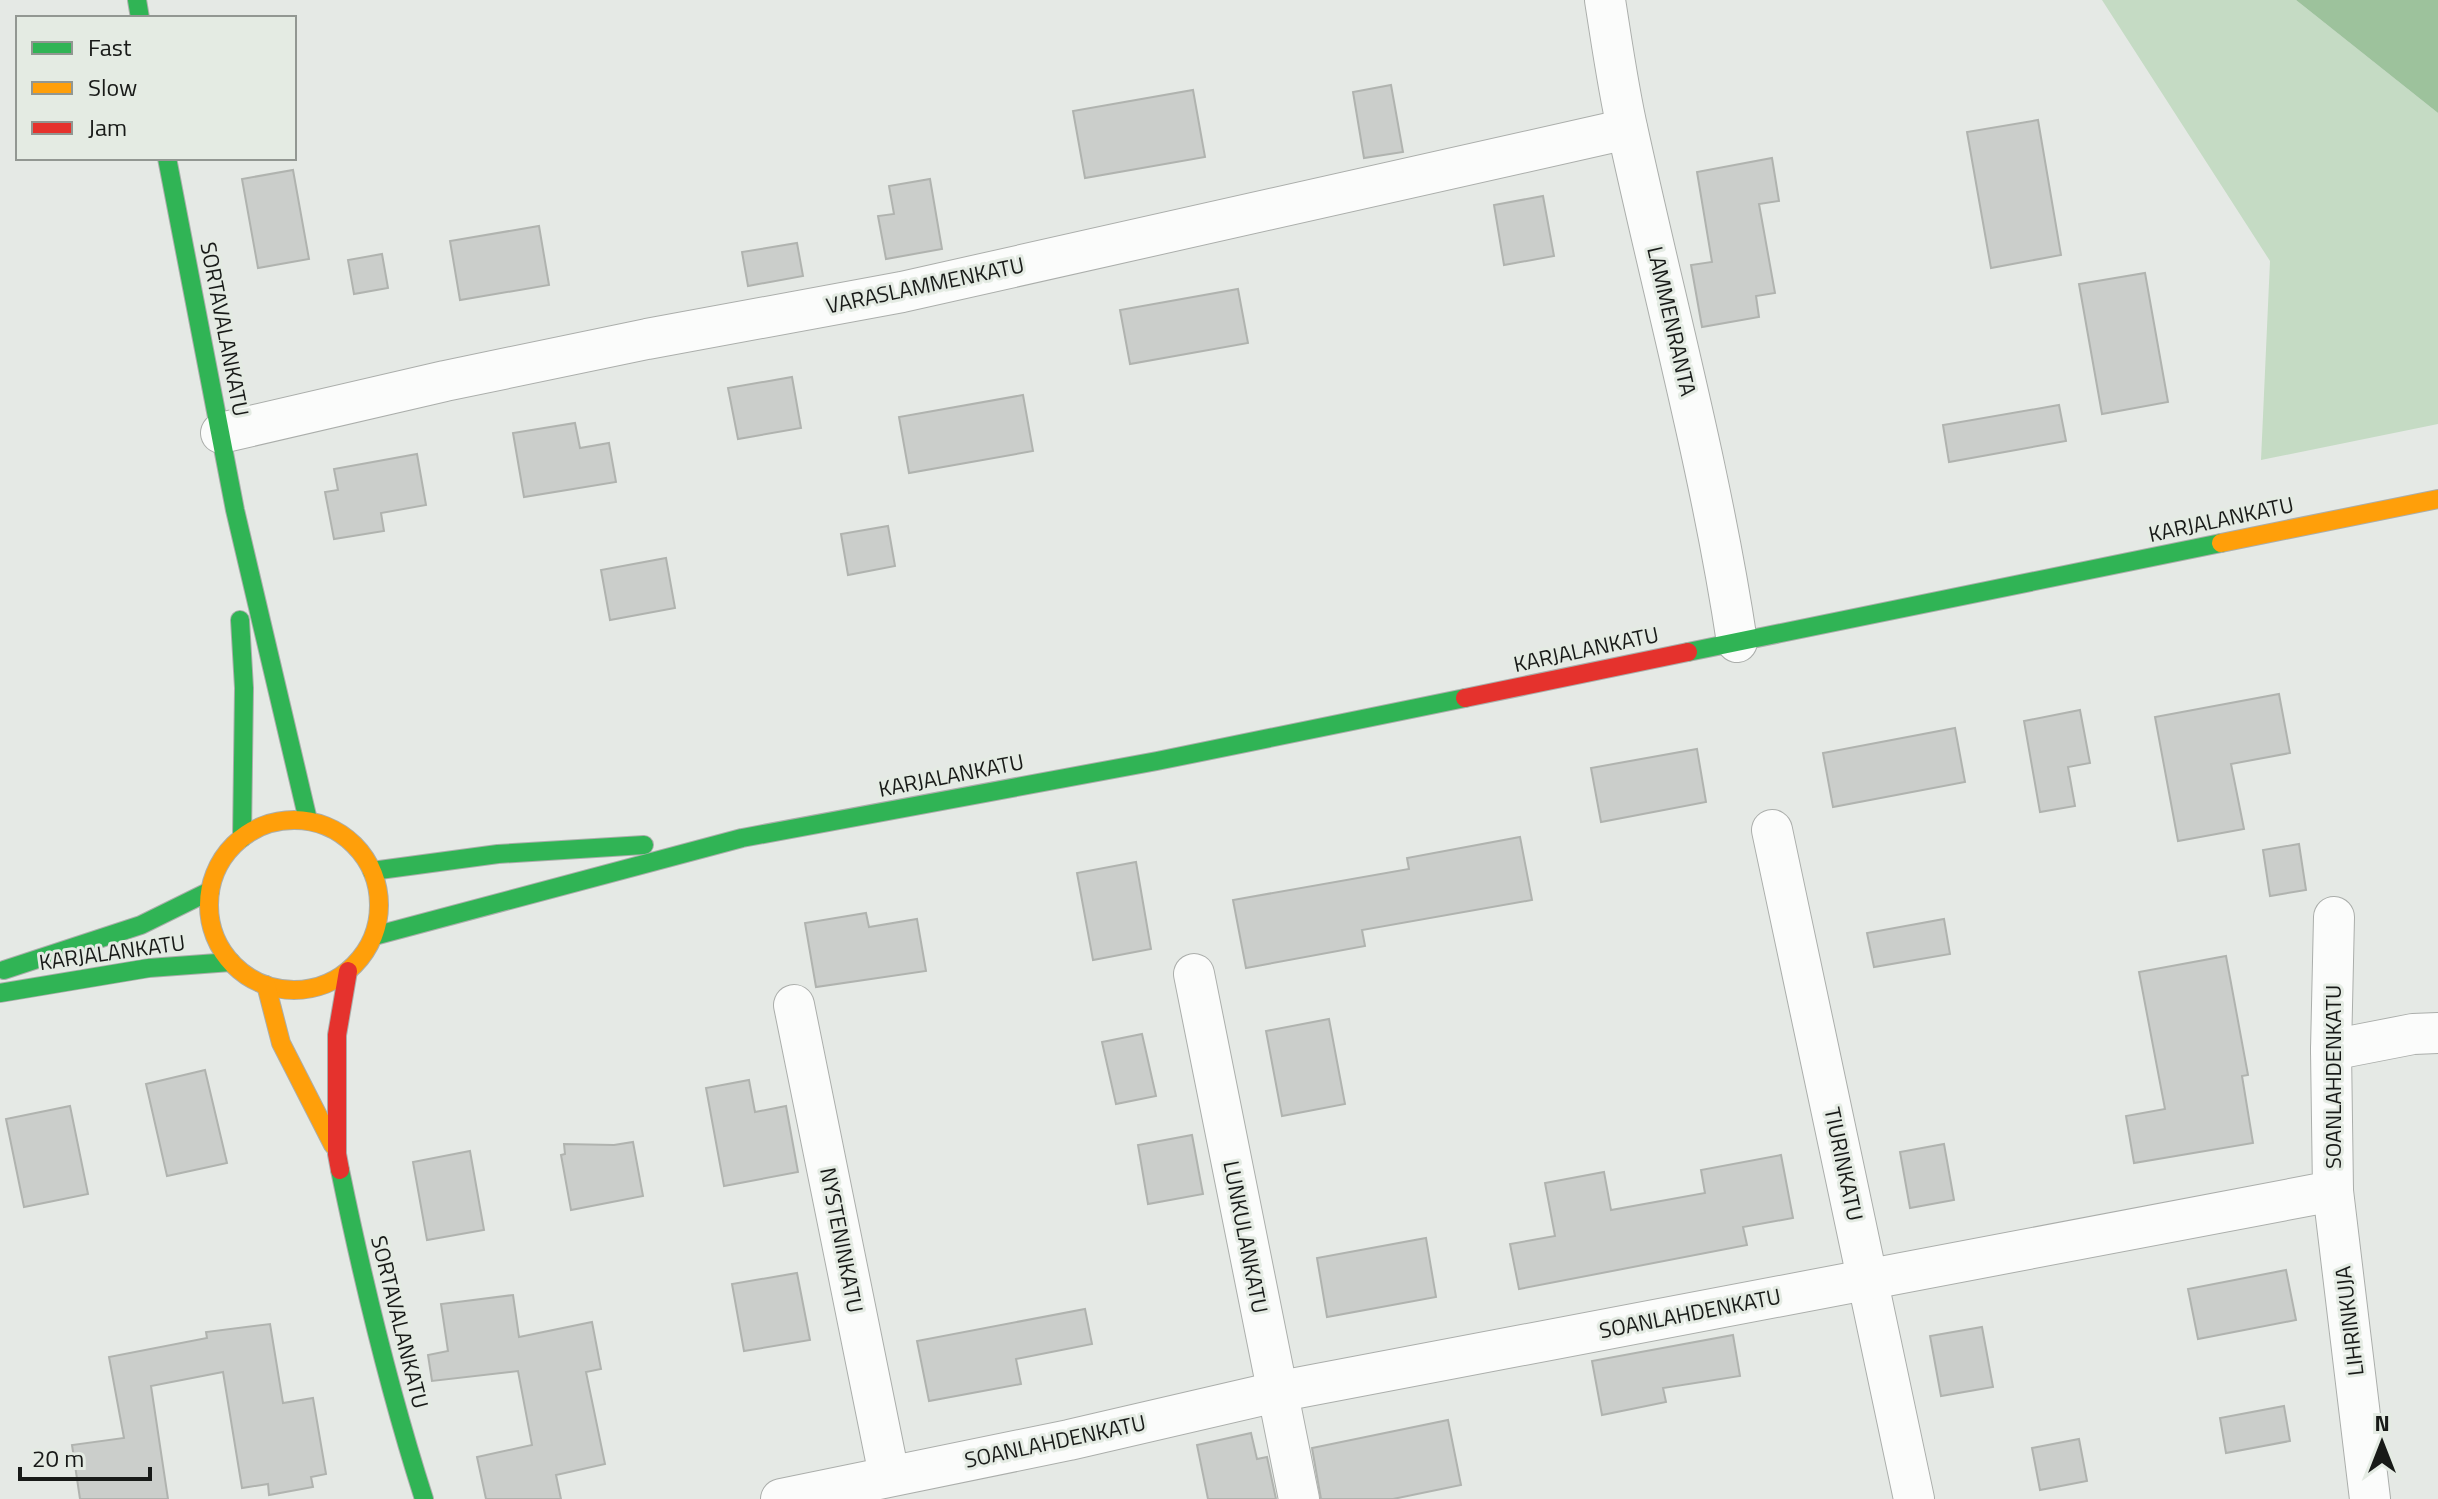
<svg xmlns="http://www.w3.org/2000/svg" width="2438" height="1499" font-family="'Titillium Web',sans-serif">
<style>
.green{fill:#c5dbc4}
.water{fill:#9dc29c}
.building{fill:#cbcecb;stroke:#b0b3af;stroke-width:2}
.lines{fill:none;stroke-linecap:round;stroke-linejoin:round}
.street-casing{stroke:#abaeab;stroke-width:42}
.fast-casing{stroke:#abaeab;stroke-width:20}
.slow-casing{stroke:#abaeab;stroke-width:20}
.jam-casing{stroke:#abaeab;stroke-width:20}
.street{stroke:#fbfcfb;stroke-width:40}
.fast{stroke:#30b455;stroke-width:18}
.slow{stroke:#ff9f0a;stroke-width:18}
.jam{stroke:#e5322d;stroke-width:18}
.labels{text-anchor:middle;stroke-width:6;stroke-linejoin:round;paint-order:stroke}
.street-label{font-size:22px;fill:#181a18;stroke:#e4ebe3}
</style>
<rect width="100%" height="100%" fill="#e5e9e5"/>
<polygon class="green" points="2102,0 2296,0 2438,113 2438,424 2261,460 2270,261"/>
<polygon class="water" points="2296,0 2438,0 2438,113"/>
<g class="building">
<polygon points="1391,85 1403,152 1364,158 1353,92"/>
<polygon points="1193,90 1205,157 1085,178 1073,111"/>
<polygon points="2038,120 2061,255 1991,268 1967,132"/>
<polygon points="1772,158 1779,201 1759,204 1775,293 1756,296 1759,317 1702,327 1691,265 1712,262 1697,172"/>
<polygon points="293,170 309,259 258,268 242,179"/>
<polygon points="930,179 942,249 886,259 878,216 894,214 889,186"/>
<polygon points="1543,196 1554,256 1504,265 1494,205"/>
<polygon points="539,226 549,285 460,300 450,241"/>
<polygon points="797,243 803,276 748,286 742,252"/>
<polygon points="382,254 388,288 354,294 348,260"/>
<polygon points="2145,273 2168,402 2102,414 2079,284"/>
<polygon points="1238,289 1248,343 1130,364 1120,310"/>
<polygon points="792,377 801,428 738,439 728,388"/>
<polygon points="1023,395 1033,451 909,473 899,417"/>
<polygon points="2059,405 2066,441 1949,462 1943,425"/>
<polygon points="575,423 580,448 609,443 616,482 524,497 513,433"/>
<polygon points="417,454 426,505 381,513 384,531 334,539 325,492 338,490 334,469"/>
<polygon points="888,526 895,566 848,575 841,534"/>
<polygon points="666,558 675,608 610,620 601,570"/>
<polygon points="2279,694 2290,753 2231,764 2244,829 2178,841 2155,717"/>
<polygon points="2080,710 2090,763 2068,767 2075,806 2040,812 2024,721"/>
<polygon points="1955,728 1965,782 1833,807 1823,753"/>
<polygon points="1697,749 1706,802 1601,822 1591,768"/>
<polygon points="1520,837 1532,900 1362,930 1365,946 1246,968 1233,900 1409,869 1407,858"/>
<polygon points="2299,844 2306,890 2270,896 2263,850"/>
<polygon points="1136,862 1151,949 1093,960 1077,873"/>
<polygon points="866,913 869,927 917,919 926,971 816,987 805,923"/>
<polygon points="1944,919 1950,954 1874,967 1867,933"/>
<polygon points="2226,956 2248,1075 2242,1076 2253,1143 2134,1163 2126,1116 2165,1109 2139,972"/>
<polygon points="1329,1019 1345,1104 1282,1116 1266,1031"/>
<polygon points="1142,1034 1156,1096 1116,1104 1102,1042"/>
<polygon points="205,1070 227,1163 167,1176 146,1084"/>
<polygon points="749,1080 755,1112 786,1106 798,1172 724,1186 706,1088"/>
<polygon points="70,1106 88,1194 24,1207 6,1119"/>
<polygon points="1192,1135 1203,1194 1148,1204 1138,1145"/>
<polygon points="633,1142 643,1196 571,1210 561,1155 565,1154 564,1144 614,1145"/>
<polygon points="1944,1144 1954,1200 1910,1208 1900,1152"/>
<polygon points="470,1151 484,1230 427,1240 413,1162"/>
<polygon points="1781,1155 1793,1218 1743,1227 1747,1245 1519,1289 1510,1244 1555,1236 1545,1183 1604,1172 1611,1210 1705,1193 1701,1170"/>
<polygon points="1426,1238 1436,1297 1327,1317 1317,1258"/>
<polygon points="2286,1270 2296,1320 2198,1339 2188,1289"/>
<polygon points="797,1273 810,1340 744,1351 732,1284"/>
<polygon points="513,1295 519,1337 592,1322 601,1369 586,1372 605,1464 556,1475 561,1499 486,1499 477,1457 532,1445 518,1371 432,1381 428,1355 448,1351 441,1304"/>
<polygon points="1085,1309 1092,1344 1016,1359 1021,1384 929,1401 917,1341"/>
<polygon points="270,1324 283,1403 313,1398 326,1474 311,1477 313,1487 269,1495 268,1484 242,1488 223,1372 151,1386 168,1499 80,1499 72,1445 124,1438 109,1357 207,1338 206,1332"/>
<polygon points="1982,1327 1993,1387 1941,1396 1930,1336"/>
<polygon points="1733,1335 1740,1376 1663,1388 1666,1402 1602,1415 1592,1361"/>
<polygon points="2284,1406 2290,1441 2226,1453 2220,1418"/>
<polygon points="1448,1420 1461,1485 1393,1499 1321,1499 1312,1448"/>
<polygon points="1251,1433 1257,1459 1267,1457 1276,1499 1208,1499 1197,1445"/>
<polygon points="2079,1439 2087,1481 2040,1490 2032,1448"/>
</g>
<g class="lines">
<g class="street-casing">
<g id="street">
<path d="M 1605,0 C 1612,44 1618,88 1628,132 C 1665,302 1711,470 1737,642"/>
<polyline points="221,433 445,381 647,339 902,292 1627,129"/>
<polyline points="1772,830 1914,1499"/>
<polyline points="1194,974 1299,1499"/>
<polyline points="794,1005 889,1475"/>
<polyline points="2331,1050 2413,1034 2438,1033"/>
<polyline points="2333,1191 2370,1499"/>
<polyline points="781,1499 1069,1440 1276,1392 2333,1191 2331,1050 2334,917"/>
</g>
</g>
<g class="fast-casing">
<g id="fast">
<polyline points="137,0 140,18"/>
<polyline points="167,158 235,510 308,820"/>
<polyline points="240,620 244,688 242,838"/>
<polyline points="1688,652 2221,543"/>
<polyline points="372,871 498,854 644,845"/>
<polyline points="374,936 742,838 1157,761 1465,698"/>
<polyline points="4,970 141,925 210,891"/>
<polyline points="0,993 149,968 231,962"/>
<path d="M 340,1170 C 363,1281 389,1390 424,1499"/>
</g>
</g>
<g class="slow-casing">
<g id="slow">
<polyline points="2221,543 2438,499"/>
<circle cx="294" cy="905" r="85"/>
<polyline points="266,985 281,1043 333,1145"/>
</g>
</g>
<g class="jam-casing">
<g id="jam">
<polyline points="1465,698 1688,652"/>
<polyline points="340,1170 337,1154 337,1035 348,971"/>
</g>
</g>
<use href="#street" class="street"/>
<use href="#fast" class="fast"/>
<use href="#slow" class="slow"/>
<use href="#jam" class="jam"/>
</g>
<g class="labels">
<g class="street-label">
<text transform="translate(925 285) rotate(-12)" y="8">VARASLAMMENKATU</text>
<text transform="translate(1672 321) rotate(77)" y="8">LAMMENRANTA</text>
<text transform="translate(225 329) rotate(79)" y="8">SORTAVALANKATU</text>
<text transform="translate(2221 519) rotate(-12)" y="8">KARJALANKATU</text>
<text transform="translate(1586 649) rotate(-12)" y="8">KARJALANKATU</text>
<text transform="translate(951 775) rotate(-11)" y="8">KARJALANKATU</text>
<text transform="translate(112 952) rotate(-8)" y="8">KARJALANKATU</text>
<text transform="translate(2333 1077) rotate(-90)" y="8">SOANLAHDENKATU</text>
<text transform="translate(1844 1164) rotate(78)" y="8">TIURINKATU</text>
<text transform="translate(1246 1237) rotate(79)" y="8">LUNKULANKATU</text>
<text transform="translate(842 1240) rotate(79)" y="8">NYSTENINKATU</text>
<text transform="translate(1690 1313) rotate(-11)" y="8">SOANLAHDENKATU</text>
<text transform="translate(2349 1321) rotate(-97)" y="8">LIHRINKUJA</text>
<text transform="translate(400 1322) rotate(76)" y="8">SORTAVALANKATU</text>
<text transform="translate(1055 1441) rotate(-12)" y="8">SOANLAHDENKATU</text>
</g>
</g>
<rect x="16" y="16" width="280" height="144" fill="#e4ebe3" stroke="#929792" stroke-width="2"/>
<rect x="32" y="42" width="40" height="12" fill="#30b455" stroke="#929792" stroke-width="2"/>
<text x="88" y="56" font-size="24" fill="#181a18">Fast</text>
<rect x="32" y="82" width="40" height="12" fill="#ff9f0a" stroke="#929792" stroke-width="2"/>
<text x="88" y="96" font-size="24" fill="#181a18">Slow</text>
<rect x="32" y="122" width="40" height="12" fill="#e5322d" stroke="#929792" stroke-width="2"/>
<text x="88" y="136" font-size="24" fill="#181a18">Jam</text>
<g transform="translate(2382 1443)" stroke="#e4ebe3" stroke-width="6" paint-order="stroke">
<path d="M0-6L14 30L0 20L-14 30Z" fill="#181a18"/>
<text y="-12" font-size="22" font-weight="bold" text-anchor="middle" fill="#181a18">N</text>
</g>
<path d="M20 1467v12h130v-12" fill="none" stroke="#181a18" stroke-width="4"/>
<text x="32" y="1467" font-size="24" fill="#181a18" stroke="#e4ebe3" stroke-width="6" paint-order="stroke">20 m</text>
</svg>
